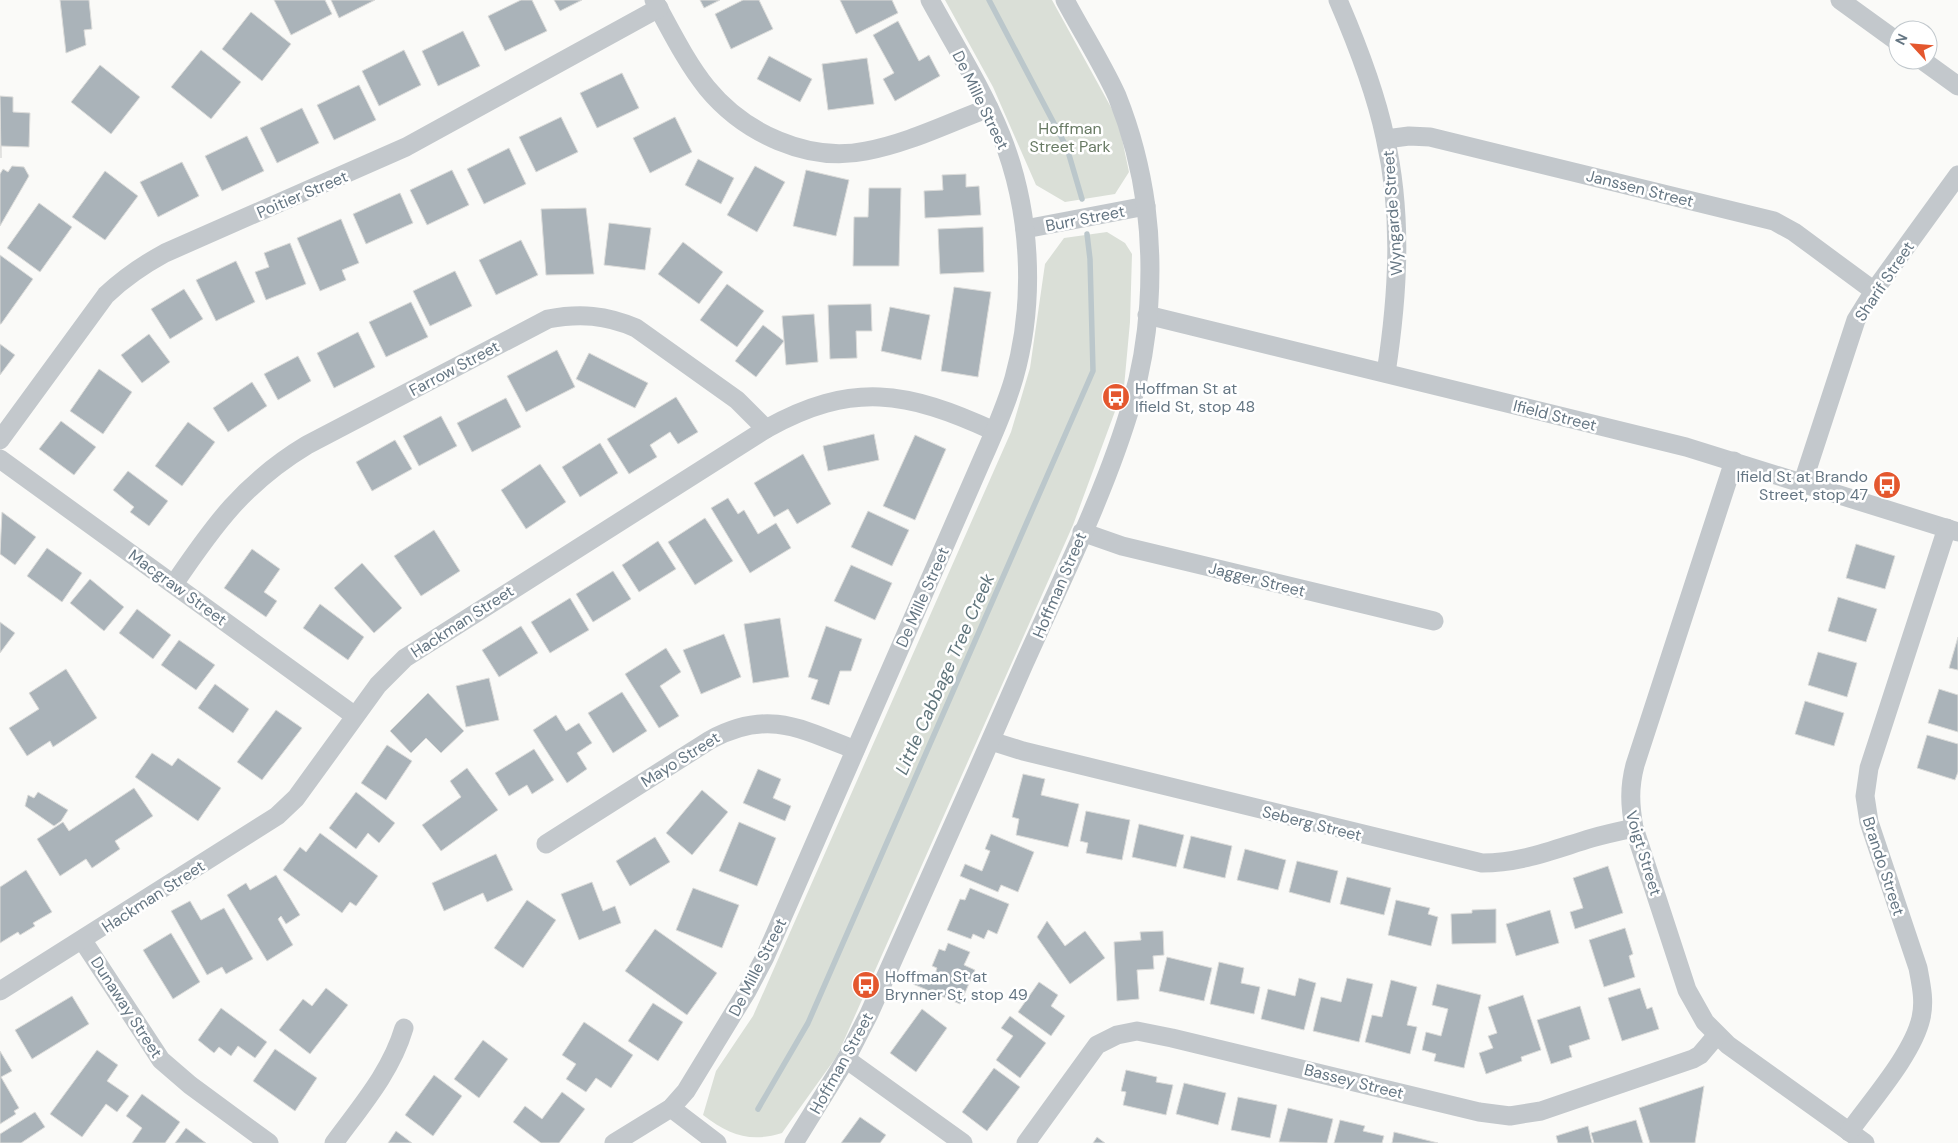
<svg xmlns="http://www.w3.org/2000/svg" width="1958" height="1143" font-family="'DM Sans',sans-serif">
<style>
.green{fill:#dadfd7}
.lines{fill:none;stroke-linecap:round;stroke-linejoin:round}
.stream{stroke:#bbc7cb;stroke-width:5.5}
.building{fill:#aab3b9;stroke:#dcdcda}
.street{stroke:#c3c8cc;stroke-width:19}
.labels{text-anchor:middle;stroke-width:5;stroke-linejoin:round;paint-order:stroke}
.street-label{font-size:16px;fill:#657683;stroke:#fff}
.park-label{font-size:16px;fill:#687a64;stroke:#fff}
.poi-label{font-size:16px;fill:#657683;stroke:#fff;text-anchor:start}
.water-label{font-size:18px;font-style:italic;fill:#60757c;stroke:#fff}
</style>
<rect width="100%" height="100%" fill="#fafaf8"/>
<g class="green">
<polygon points="945,0 1052,0 1118,120 1129,172 1115,194 1065,202 1036,185 993,87"/>
<path d="M 1107,232 L 1125,243 L 1132,254 L 1130,322 L 1124,387 L 1073,525 L 837,1056 L 782,1133 C 750,1143 729,1135 703,1115 L 716,1071 L 753,1016 L 1011,432 L 1030,368 L 1045,264 L 1064,238 Z"/>
</g>
<g class="lines">
<g class="stream">
<polyline points="989,0 1067,148 1082,199"/>
<polyline points="758,1109 808,1023 1093,371 1090,259 1087,234"/>
</g>
</g>
<g class="building">
<polygon points="60,0 89,0 92,29 84,30 86,45 66,53"/>
<polygon points="274,0 325,0 332,14 291,35"/>
<polygon points="331,0 375,0 339,18"/>
<polygon points="521,0 532,0 547,31 505,51 488,16"/>
<polygon points="554,0 582,0 560,11"/>
<polygon points="700,0 720,0 704,8"/>
<polygon points="743,0 759,0 773,29 731,49 715,14"/>
<polygon points="840,0 892,0 898,13 856,34"/>
<polygon points="251,12 291,44 262,81 222,49"/>
<polygon points="898,21 919,61 929,55 940,76 895,101 883,79 894,73 873,35"/>
<polygon points="463,31 480,66 438,86 422,51"/>
<polygon points="201,50 241,82 211,119 171,87"/>
<polygon points="404,50 421,85 379,106 362,71"/>
<polygon points="769,56 812,79 800,102 757,79"/>
<polygon points="867,58 874,104 828,110 822,64"/>
<polygon points="100,65 140,97 111,134 71,102"/>
<polygon points="622,73 639,108 597,128 580,93"/>
<polygon points="359,85 376,120 334,140 317,105"/>
<polygon points="0,96 13,97 13,112 30,113 29,147 1,146 1,158"/>
<polygon points="302,108 319,143 277,163 260,128"/>
<polygon points="561,117 578,152 536,172 519,137"/>
<polygon points="675,117 692,152 650,173 633,138"/>
<polygon points="247,136 264,171 222,191 205,156"/>
<polygon points="509,148 526,184 484,204 467,169"/>
<polygon points="698,159 734,178 721,204 685,185"/>
<polygon points="182,162 199,196 158,217 140,182"/>
<polygon points="12,166 24,167 29,176 0,226 0,174 3,169 8,172"/>
<polygon points="755,166 785,182 757,232 727,215"/>
<polygon points="452,170 469,205 427,225 410,190"/>
<polygon points="806,170 849,180 836,236 793,226"/>
<polygon points="105,171 138,196 105,240 72,217"/>
<polygon points="966,174 966,187 979,186 981,215 925,218 924,191 943,190 942,175"/>
<polygon points="869,188 901,188 899,266 853,266 854,217 868,217"/>
<polygon points="400,193 413,223 366,244 353,214"/>
<polygon points="39,203 72,227 40,272 7,248"/>
<polygon points="586,208 594,274 546,275 541,209"/>
<polygon points="341,219 359,263 342,270 346,280 320,291 297,238"/>
<polygon points="609,223 651,228 645,270 604,265"/>
<polygon points="983,227 984,272 940,274 938,229"/>
<polygon points="521,240 538,275 496,295 479,260"/>
<polygon points="683,242 723,272 699,304 658,274"/>
<polygon points="290,243 306,284 266,300 255,272 269,267 264,253"/>
<polygon points="0,255 33,279 1,324 0,324"/>
<polygon points="236,261 255,302 216,321 196,280"/>
<polygon points="455,271 472,306 430,326 413,291"/>
<polygon points="727,284 764,311 737,347 700,320"/>
<polygon points="954,287 991,292 978,377 941,371"/>
<polygon points="184,289 203,319 170,339 151,309"/>
<polygon points="411,302 428,337 386,357 369,322"/>
<polygon points="871,304 872,331 856,331 857,358 830,359 828,305"/>
<polygon points="890,307 930,315 921,360 881,351"/>
<polygon points="814,314 818,362 786,365 782,316"/>
<polygon points="763,325 784,341 756,377 735,361"/>
<polygon points="358,332 375,367 334,388 317,353"/>
<polygon points="149,334 170,362 142,383 121,355"/>
<polygon points="0,344 15,355 0,375"/>
<polygon points="557,350 575,387 526,412 507,376"/>
<polygon points="589,353 648,383 635,408 576,379"/>
<polygon points="298,356 311,381 278,400 264,374"/>
<polygon points="99,369 132,392 103,434 70,411"/>
<polygon points="252,382 267,406 228,432 213,408"/>
<polygon points="676,397 698,432 678,444 670,432 650,445 657,457 629,474 607,439"/>
<polygon points="506,398 521,427 472,452 457,423"/>
<polygon points="441,416 457,446 419,466 403,436"/>
<polygon points="61,421 96,447 74,475 39,449"/>
<polygon points="188,422 215,442 182,486 155,466"/>
<polygon points="874,434 879,460 828,471 823,446"/>
<polygon points="915,435 946,449 915,520 883,506"/>
<polygon points="395,440 412,469 372,491 356,462"/>
<polygon points="600,443 618,473 580,497 562,467"/>
<polygon points="803,454 831,504 797,524 788,509 774,517 754,483"/>
<polygon points="540,464 566,502 526,529 501,490"/>
<polygon points="128,471 168,501 149,526 130,512 134,507 113,490"/>
<polygon points="728,498 738,514 744,510 758,534 776,523 791,548 750,573 711,508"/>
<polygon points="868,511 909,530 892,566 851,547"/>
<polygon points="2,512 36,537 15,565 0,554"/>
<polygon points="705,518 733,561 695,585 668,542"/>
<polygon points="434,530 460,571 421,596 394,556"/>
<polygon points="658,541 676,569 639,592 622,565"/>
<polygon points="1856,544 1895,556 1885,589 1846,578"/>
<polygon points="47,548 82,573 62,602 27,576"/>
<polygon points="252,549 280,569 264,592 277,601 266,617 224,588"/>
<polygon points="362,563 402,608 374,633 334,588"/>
<polygon points="851,565 892,583 875,620 834,601"/>
<polygon points="613,571 631,599 593,622 576,594"/>
<polygon points="90,579 124,607 104,631 70,603"/>
<polygon points="1838,597 1877,609 1866,642 1828,631"/>
<polygon points="570,598 589,630 550,653 531,622"/>
<polygon points="320,604 364,637 348,660 303,628"/>
<polygon points="137,609 171,635 153,659 119,633"/>
<polygon points="780,618 789,677 753,683 744,624"/>
<polygon points="0,622 15,633 0,653"/>
<polygon points="521,626 538,653 499,677 482,650"/>
<polygon points="826,626 862,639 851,671 840,671 829,705 811,699 818,680 808,677"/>
<polygon points="724,634 741,677 701,694 683,650"/>
<polygon points="1958,637 1958,670 1949,668"/>
<polygon points="179,640 215,665 196,690 161,665"/>
<polygon points="666,648 681,672 660,686 679,716 659,728 625,674"/>
<polygon points="1818,652 1857,663 1847,697 1808,685"/>
<polygon points="66,669 97,718 53,747 50,741 27,756 9,728 39,709 29,693"/>
<polygon points="489,678 499,720 466,727 456,686"/>
<polygon points="215,684 249,709 233,733 198,708"/>
<polygon points="1939,689 1958,695 1958,732 1928,723"/>
<polygon points="622,692 647,731 613,753 588,713"/>
<polygon points="428,693 464,731 441,753 426,738 411,753 390,731"/>
<polygon points="1805,701 1844,713 1834,746 1795,734"/>
<polygon points="276,710 302,728 262,780 237,762"/>
<polygon points="556,715 566,731 579,723 592,743 577,753 587,769 567,783 533,730"/>
<polygon points="1927,735 1958,744 1958,772 1955,780 1917,768"/>
<polygon points="387,745 412,761 386,800 361,783"/>
<polygon points="534,749 554,780 532,794 527,785 509,796 495,773"/>
<polygon points="152,753 172,766 178,758 221,788 198,821 135,777"/>
<polygon points="467,768 498,810 441,851 422,825 461,797 450,781"/>
<polygon points="758,769 781,779 773,798 791,806 785,821 743,803"/>
<polygon points="1023,774 1045,779 1041,795 1079,804 1068,847 1016,835 1019,819 1012,817"/>
<polygon points="134,788 153,816 115,841 120,849 92,868 86,859 60,876 37,839 63,822 69,831"/>
<polygon points="702,790 728,812 692,855 666,833"/>
<polygon points="38,792 68,810 61,821 54,826 25,806 28,795 34,798"/>
<polygon points="356,792 395,823 379,843 368,833 356,849 329,828"/>
<polygon points="1086,811 1130,820 1122,860 1086,853 1088,843 1080,841"/>
<polygon points="739,822 776,838 757,886 719,871"/>
<polygon points="1139,824 1184,835 1176,867 1132,857"/>
<polygon points="320,833 378,876 356,906 350,902 342,913 283,870 300,847 306,852"/>
<polygon points="991,834 1034,852 1018,892 1001,885 998,892 960,876 965,864 982,871 990,851 985,849"/>
<polygon points="1191,836 1232,846 1225,878 1183,868"/>
<polygon points="655,837 670,862 630,886 616,861"/>
<polygon points="1245,849 1286,860 1278,890 1237,880"/>
<polygon points="496,854 513,890 487,902 483,893 444,911 432,883"/>
<polygon points="1297,861 1338,871 1330,903 1289,892"/>
<polygon points="1608,866 1623,913 1575,929 1570,912 1583,908 1573,878"/>
<polygon points="26,870 52,912 33,923 35,926 20,935 18,932 0,943 0,887"/>
<polygon points="276,875 300,915 286,924 281,916 278,919 293,945 267,961 227,895 246,883 250,890"/>
<polygon points="1347,877 1391,888 1384,915 1340,904"/>
<polygon points="592,882 603,911 615,906 621,923 579,940 561,894"/>
<polygon points="693,888 739,905 722,948 676,930"/>
<polygon points="970,888 1009,904 997,934 988,930 984,939 973,934 971,939 947,930 960,899 965,900"/>
<polygon points="527,900 556,920 523,968 494,948"/>
<polygon points="1396,900 1430,908 1428,914 1438,917 1431,946 1388,935"/>
<polygon points="190,901 201,920 224,908 253,959 226,974 222,967 207,975 171,911"/>
<polygon points="1496,909 1496,943 1452,944 1451,914 1472,913 1472,910"/>
<polygon points="1550,910 1559,943 1516,956 1506,924"/>
<polygon points="1047,921 1065,946 1085,931 1105,958 1070,984 1037,937"/>
<polygon points="1625,928 1633,954 1629,956 1635,977 1604,987 1589,940"/>
<polygon points="655,929 717,973 687,1015 625,971"/>
<polygon points="1163,931 1164,955 1153,956 1154,969 1137,970 1139,999 1117,1001 1114,942 1141,940 1140,932"/>
<polygon points="171,933 200,982 173,999 143,950"/>
<polygon points="948,943 970,952 964,965 975,970 960,1004 913,984 919,971 934,977 937,968 932,966 939,949 945,951"/>
<polygon points="1167,957 1212,968 1204,1001 1159,991"/>
<polygon points="1219,962 1244,968 1241,983 1260,987 1254,1014 1210,1004"/>
<polygon points="1299,978 1316,983 1304,1030 1261,1019 1268,989 1295,996"/>
<polygon points="1347,978 1373,984 1359,1042 1313,1031 1321,997 1341,1002"/>
<polygon points="1391,980 1417,987 1407,1025 1417,1027 1410,1054 1365,1042 1372,1015 1382,1017"/>
<polygon points="1039,982 1058,995 1051,1006 1065,1016 1051,1036 1018,1012"/>
<polygon points="1437,984 1481,995 1464,1068 1434,1061 1436,1054 1422,1050 1426,1032 1441,1036 1448,1009 1432,1005"/>
<polygon points="326,988 348,1005 310,1054 279,1030 303,999 312,1006"/>
<polygon points="1640,988 1647,1009 1652,1007 1659,1029 1622,1041 1608,998"/>
<polygon points="1523,995 1541,1050 1521,1057 1522,1061 1486,1074 1479,1053 1493,1048 1488,1036 1497,1033 1488,1007"/>
<polygon points="72,996 89,1024 32,1059 15,1030"/>
<polygon points="653,1003 683,1022 658,1061 628,1041"/>
<polygon points="1580,1006 1590,1039 1569,1046 1572,1057 1551,1064 1537,1020"/>
<polygon points="221,1008 267,1042 255,1058 238,1046 231,1056 219,1047 214,1053 198,1040"/>
<polygon points="922,1009 947,1028 916,1072 890,1053"/>
<polygon points="1010,1016 1046,1043 1020,1078 996,1060 1013,1036 1001,1028"/>
<polygon points="584,1022 633,1055 611,1088 596,1078 586,1092 566,1079 576,1064 562,1055"/>
<polygon points="483,1040 508,1059 479,1098 454,1079"/>
<polygon points="275,1049 317,1078 295,1111 253,1081"/>
<polygon points="97,1050 118,1065 107,1081 129,1096 117,1112 106,1104 82,1137 50,1114"/>
<polygon points="0,1051 12,1071 1,1077 19,1108 14,1111 16,1114 0,1124"/>
<polygon points="994,1068 1020,1087 987,1131 962,1112"/>
<polygon points="1126,1070 1157,1077 1156,1082 1173,1085 1166,1115 1123,1105 1126,1092 1121,1091"/>
<polygon points="434,1075 462,1096 433,1136 405,1115"/>
<polygon points="1184,1083 1226,1093 1218,1125 1176,1114"/>
<polygon points="1704,1086 1695,1143 1650,1143 1639,1108"/>
<polygon points="562,1092 585,1109 559,1143 541,1143 513,1122 525,1106 542,1119"/>
<polygon points="142,1094 180,1122 165,1143 132,1143 142,1128 126,1116"/>
<polygon points="1238,1097 1277,1105 1270,1138 1231,1130"/>
<polygon points="1288,1108 1333,1119 1327,1143 1279,1142"/>
<polygon points="35,1112 45,1127 21,1143 0,1143 0,1134"/>
<polygon points="860,1117 886,1135 880,1143 841,1143"/>
<polygon points="1340,1120 1365,1126 1363,1131 1384,1136 1382,1143 1334,1143"/>
<polygon points="1636,1120 1643,1143 1594,1143 1591,1133"/>
<polygon points="1588,1126 1592,1143 1558,1143 1556,1136"/>
<polygon points="186,1128 206,1143 175,1143"/>
<polygon points="396,1131 412,1143 388,1143"/>
<polygon points="1394,1132 1438,1143 1392,1143"/>
<polygon points="1097,1137 1105,1143 1093,1143"/>
</g>
<g class="lines">
<g class="street">
<path d="M 654,0 C 670,29 686,62 707,88 C 744,133 808,163 866,151 C 909,143 948,123 989,108"/>
<path d="M 1338,0 C 1357,44 1375,90 1385,137 C 1403,215 1398,295 1386,373"/>
<polyline points="1840,0 1898,42"/>
<polyline points="1922,60 1958,86"/>
<polyline points="1386,139 1409,136 1430,137 1774,221 1794,232 1874,291"/>
<polyline points="1025,229 1146,206"/>
<polyline points="1147,315 1686,447 1958,532"/>
<path d="M 0,440 L 106,295 C 124,278 143,265 165,253 L 406,147 L 659,8"/>
<polyline points="0,459 355,716"/>
<path d="M 1734,461 L 1635,765 C 1629,788 1630,805 1634,828 L 1687,990 L 1705,1022 L 1728,1045 L 1865,1143"/>
<polyline points="1803,482 1856,320 1874,291 1958,175"/>
<polyline points="1082,532 1122,546 1434,621"/>
<path d="M 174,584 C 214,525 244,483 307,445 L 548,319 C 580,313 606,315 636,328 L 737,400 L 766,429"/>
<path d="M 991,741 L 1023,751 L 1482,863 C 1522,863 1555,849 1592,838 C 1606,834 1620,831 1634,828"/>
<path d="M 546,844 L 710,740 C 767,709 800,728 855,750"/>
<polyline points="83,941 161,1060 190,1085 269,1143"/>
<path d="M 0,991 L 277,816 L 296,798 L 378,685 L 405,658 L 766,429 C 852,381 907,391 994,431"/>
<polyline points="846,1059 963,1143"/>
<polyline points="671,1108 717,1143"/>
<path d="M 1849,1132 C 1871,1101 1913,1054 1921,1018 C 1925,1001 1921,984 1918,968 L 1869,822 L 1865,796 L 1869,768 L 1947,528"/>
<path d="M 334,1143 C 361,1106 391,1072 404,1028"/>
<path d="M 614,1143 L 671,1108 L 686,1091 L 747,991 L 765,957 L 982,460 C 994,433 1006,406 1014,378 C 1036,300 1031,210 1001,135 C 982,88 954,44 930,0"/>
<path d="M 794,1143 L 846,1059 L 869,1014 C 921,898 973,781 1024,664 C 1061,581 1107,489 1132,402 C 1150,341 1154,270 1146,207 C 1141,170 1131,131 1117,96 C 1102,63 1082,32 1065,0"/>
<polyline points="1026,1143 1097,1045 1117,1035 1137,1031 1172,1038 1479,1112 1510,1116 1541,1111 1693,1059 1700,1055 1717,1035"/>
</g>
</g>
<defs>
<g id="bus-disc" transform="scale(1.4375)"><circle r="9.5" fill="#e4572e" stroke="#fff"/><path d="M-5-6H5V4H4V6H2V4H-2V6H-4V4H-5ZM-3.5-4V0h7V-4ZM-3.5 1.2v1.5H-2V1.2ZM2 1.2v1.5H3.5V1.2Z" fill="#fff"/></g>
</defs>
<g fill-rule="evenodd">
<use href="#bus-disc" x="1116" y="397"/>
<use href="#bus-disc" x="1887" y="485"/>
<use href="#bus-disc" x="866" y="985"/>
</g>
<g class="labels">
<g class="street-label">
<text transform="translate(981 100) rotate(64)" y="6">De Mille Street</text>
<text transform="translate(1640 188) rotate(14)" y="6">Janssen Street</text>
<text transform="translate(302 194) rotate(-23)" y="6">Poitier Street</text>
<text transform="translate(1392 213) rotate(-94)" y="6">Wyngarde Street</text>
<text transform="translate(1085 218) rotate(-11)" y="6">Burr Street</text>
<text transform="translate(1884 281) rotate(-56)" y="6">Sharif Street</text>
<text transform="translate(454 368) rotate(-28)" y="6">Farrow Street</text>
<text transform="translate(1555 415) rotate(14)" y="6">Ifield Street</text>
<text transform="translate(1257 579) rotate(14)" y="6">Jagger Street</text>
<text transform="translate(1059 585) rotate(-67)" y="6">Hoffman Street</text>
<text transform="translate(178 587) rotate(36)" y="6">Macgraw Street</text>
<text transform="translate(922 597) rotate(-66)" y="6">De Mille Street</text>
<text transform="translate(462 621) rotate(-33)" y="6">Hackman Street</text>
<text transform="translate(680 759) rotate(-32)" y="6">Mayo Street</text>
<text transform="translate(1312 823) rotate(14)" y="6">Seberg Street</text>
<text transform="translate(1644 853) rotate(73)" y="6">Voigt Street</text>
<text transform="translate(1884 866) rotate(72)" y="6">Brando Street</text>
<text transform="translate(153 896) rotate(-33)" y="6">Hackman Street</text>
<text transform="translate(757 967) rotate(-63)" y="6">De Mille Street</text>
<text transform="translate(127 1007) rotate(57)" y="6">Dunaway Street</text>
<text transform="translate(841 1063) rotate(-61)" y="6">Hoffman Street</text>
<text transform="translate(1354 1081) rotate(14)" y="6">Bassey Street</text>
</g>
<g class="park-label">
<text x="1070" y="134">Hoffman<tspan x="1070" dy="18">Street Park</tspan></text>
</g>
<g class="poi-label">
<text x="1135" y="394">Hoffman St at<tspan x="1135" dy="18">Ifield St, stop 48</tspan></text>
<text x="1868" y="482" text-anchor="end">Ifield St at Brando<tspan x="1868" dy="18">Street, stop 47</tspan></text>
<text x="885" y="982">Hoffman St at<tspan x="885" dy="18">Brynner St, stop 49</tspan></text>
</g>
<g class="water-label">
<text transform="translate(945 674) rotate(-66)" y="6">Little Cabbage Tree Creek</text>
</g>
</g>
<g transform="translate(1913 45) rotate(296)"><circle r="24" fill="#ffffff" stroke="#c1c8cd"/>
<path d="M0-4L9 19L0 12L-9 19Z" fill="#e4572e"/>
<text y="-8" font-size="14" font-weight="bold" text-anchor="middle" fill="#657683">N</text>
</g>
</svg>
